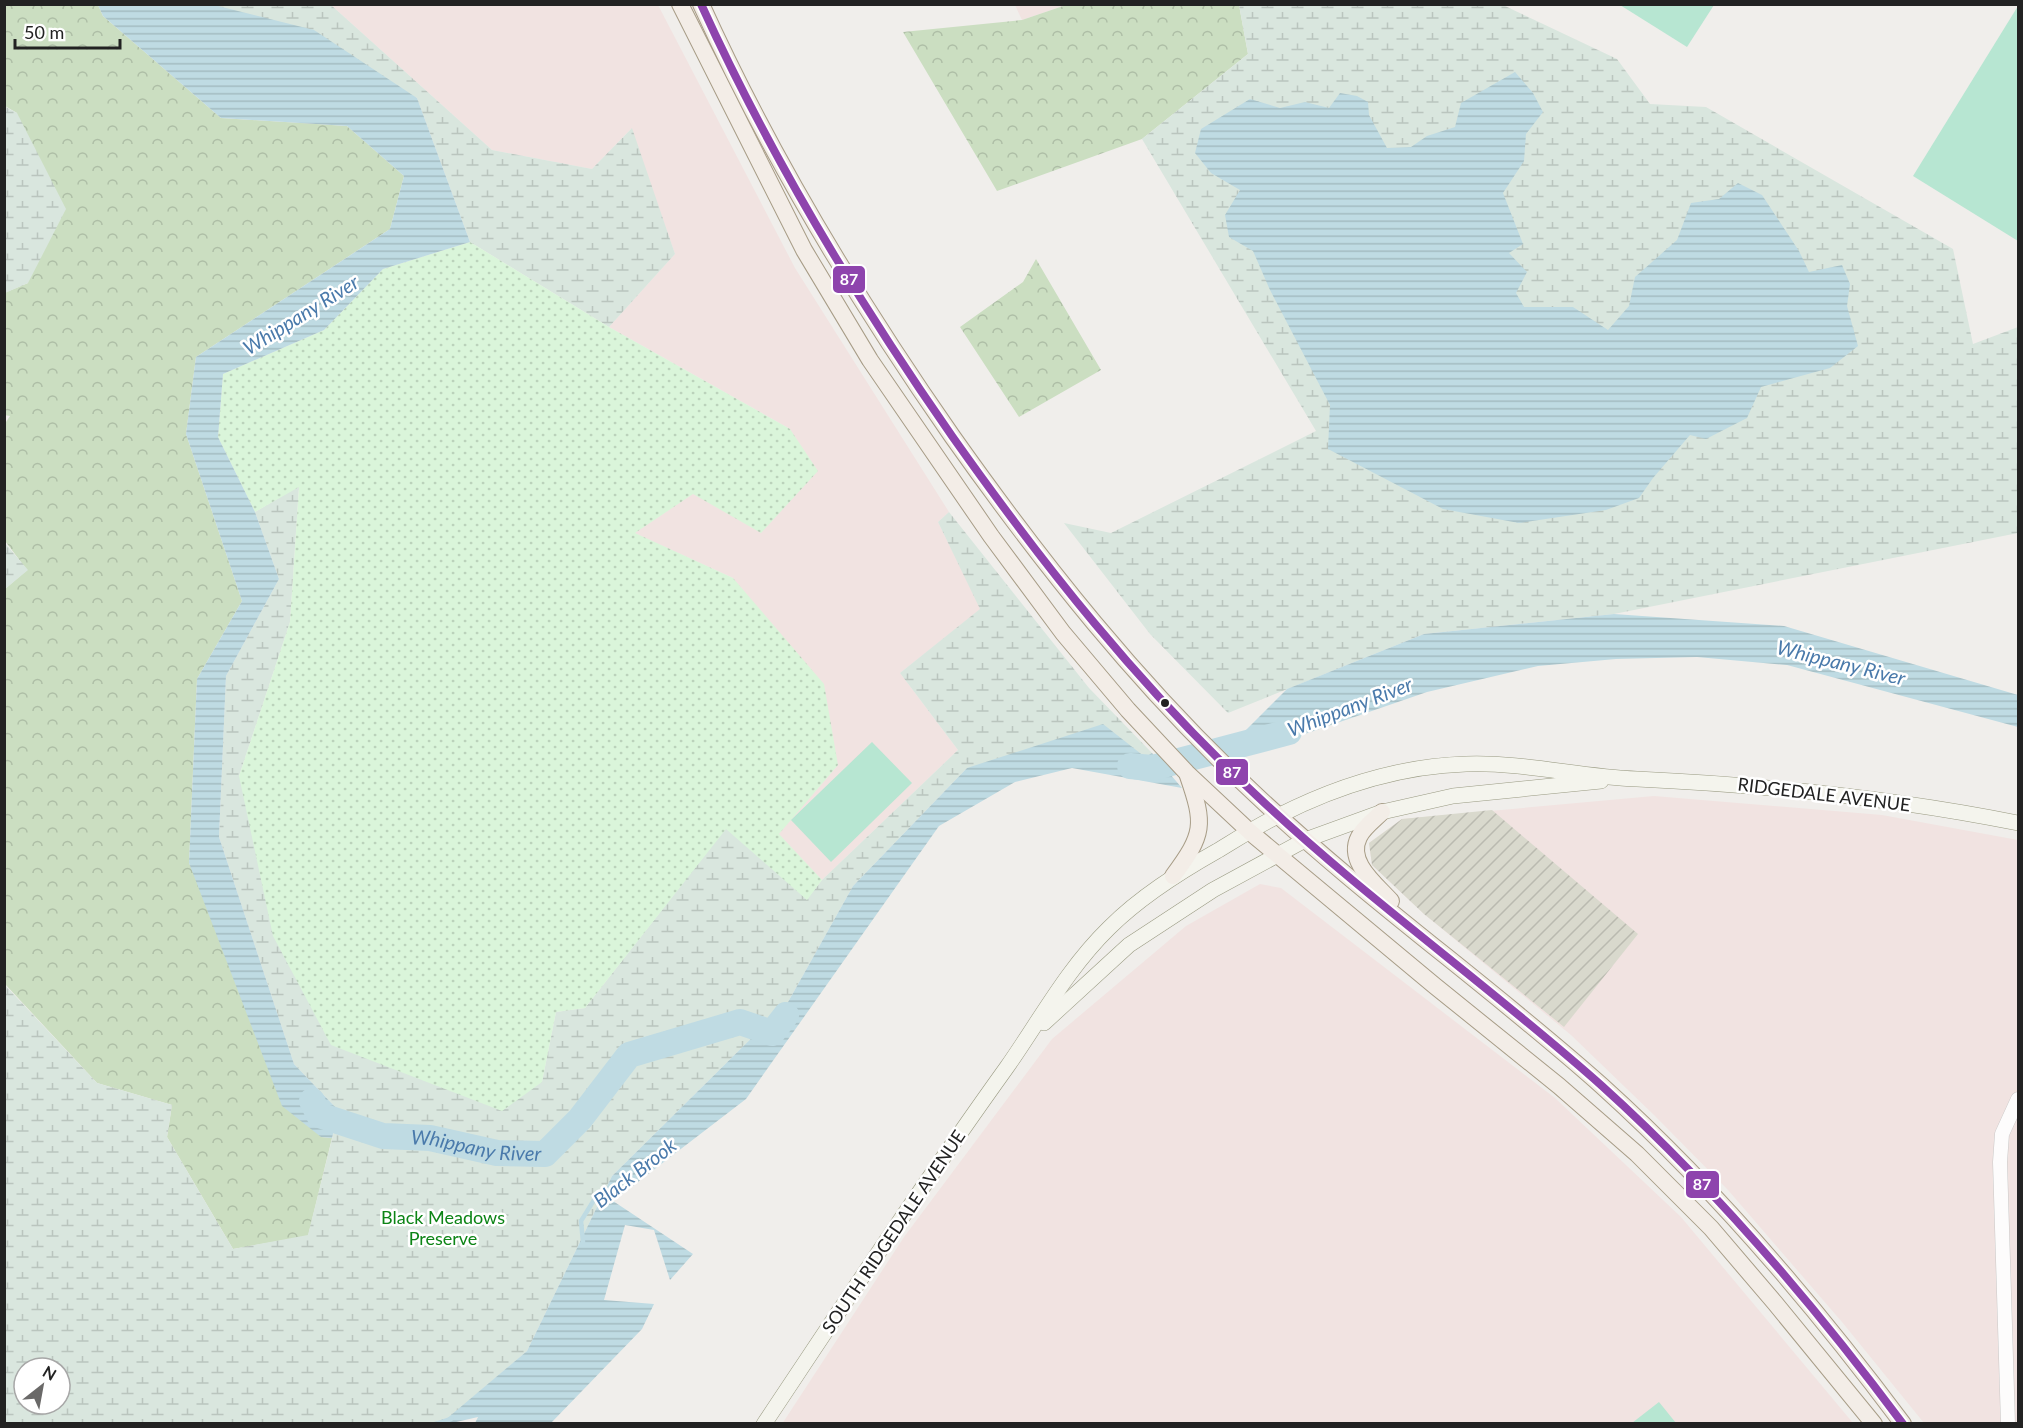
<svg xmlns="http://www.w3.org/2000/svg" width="2023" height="1428" font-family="Lato,sans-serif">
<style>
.commercial{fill:#f1e3e1}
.construction{fill:url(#construction-furrows)}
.forest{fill:url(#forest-crowns)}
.wetland{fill:url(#wetland-marsh);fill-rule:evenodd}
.park{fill:url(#park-dots)}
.pitch{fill:#b7e6d2}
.water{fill:url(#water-rules)}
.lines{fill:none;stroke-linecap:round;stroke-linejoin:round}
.stream{stroke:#bfdbe3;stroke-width:4.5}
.river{stroke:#bfdbe3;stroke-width:26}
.tertiary-casing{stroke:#c9c8c7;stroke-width:15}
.secondary-casing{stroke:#999a82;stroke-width:16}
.primary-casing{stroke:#a79c86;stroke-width:18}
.tertiary{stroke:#fdfcfc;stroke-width:14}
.secondary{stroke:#f4f4ed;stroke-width:15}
.primary{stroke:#f3ede7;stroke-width:16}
.bus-1-casing{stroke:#fff;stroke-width:12}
.bus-1{stroke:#8e44ad;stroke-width:8}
.bus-dot{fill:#222;stroke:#fff;stroke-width:2}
.labels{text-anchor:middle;stroke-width:5;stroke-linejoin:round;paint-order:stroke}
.street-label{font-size:18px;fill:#222;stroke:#fff}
.park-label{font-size:18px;fill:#0c8416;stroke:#fff}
.water-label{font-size:20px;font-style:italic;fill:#4a7aab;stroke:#fff}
.line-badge{stroke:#fff;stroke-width:2}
.badge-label{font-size:16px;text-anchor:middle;font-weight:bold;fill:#fff}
</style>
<defs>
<pattern id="construction-furrows" width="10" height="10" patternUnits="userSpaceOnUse" patternTransform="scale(1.5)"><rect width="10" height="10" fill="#d9d9cd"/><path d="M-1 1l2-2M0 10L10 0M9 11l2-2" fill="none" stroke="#babab0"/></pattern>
<pattern id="forest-crowns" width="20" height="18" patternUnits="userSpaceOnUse" patternTransform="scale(1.5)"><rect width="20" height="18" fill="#cbdec1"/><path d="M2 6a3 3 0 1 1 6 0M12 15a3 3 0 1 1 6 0" fill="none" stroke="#aebea6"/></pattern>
<pattern id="wetland-marsh" width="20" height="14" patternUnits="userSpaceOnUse" patternTransform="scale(1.5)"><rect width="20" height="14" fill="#d9e6de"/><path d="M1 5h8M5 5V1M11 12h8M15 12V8" fill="none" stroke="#bac5be"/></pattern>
<pattern id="park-dots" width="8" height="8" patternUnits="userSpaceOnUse" patternTransform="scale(1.5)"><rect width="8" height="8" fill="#daf5da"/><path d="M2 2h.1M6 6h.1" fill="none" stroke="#bbd2bb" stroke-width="1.8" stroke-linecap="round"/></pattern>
<pattern id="water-rules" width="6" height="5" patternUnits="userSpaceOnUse" patternTransform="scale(1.5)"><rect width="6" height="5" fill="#bfdbe3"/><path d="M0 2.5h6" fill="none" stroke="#a4bcc2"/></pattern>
</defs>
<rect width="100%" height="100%" fill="#f0eeeb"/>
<g class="commercial">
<polygon points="331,5 658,5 795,268 949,512 938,522 981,609 900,673 958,750 822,880 778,834 838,765 733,578 634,533 790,429 609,327 675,254 631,129 592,169 492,150"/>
<polygon points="1015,5 1066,5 1022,20"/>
<polygon points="1654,796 1882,815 2018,840 2018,1423 1924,1423 1842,1322 1728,1190 1654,1115 1571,1035 1424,914 1372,865 1369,843 1402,819"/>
<polygon points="1260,884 1281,888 1555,1098 1681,1217 1853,1423 782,1424 904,1237 1052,1039 1186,926"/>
</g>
<polygon class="construction" points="1492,810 1638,934 1564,1027 1424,914 1372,865 1369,843 1402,819"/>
<g class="forest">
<polygon points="5,5 98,5 103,16 221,118 347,126 404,176 390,229 196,357 186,434 242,601 197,679 189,863 321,1137 332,1138 308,1236 233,1249 167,1137 172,1105 97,1083 5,984 5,589 27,570 5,541 4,425 10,416 4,415 4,293 28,283 17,113 5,106"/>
<polygon points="1066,5 1239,5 1248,54 1142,139 997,191 903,32 1022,20"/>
<polygon points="1036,259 1101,370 1019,417 960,327 1023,282"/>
</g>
<g class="wetland">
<polygon points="214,5 331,5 492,150 592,169 632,128 675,254 609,327 470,242 417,98"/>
<polygon points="1239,5 1503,5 1617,59 1650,104 1706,107 1953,249 1973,344 2018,327 2018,533 1614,614 1424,634 1228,713 1150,634 1064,523 1111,533 1316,431 1142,139 1248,54"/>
<polygon points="4,106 17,113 66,209 28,283 5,293"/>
<path d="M 299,486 L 290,622 L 239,776 L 542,1082 L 556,1012 L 585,1008 L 726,828 L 807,899 L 822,880 L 958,750 L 900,673 L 980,609 L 938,522 L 949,512 L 1089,688 L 1152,753 L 1145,757 L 967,768 L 853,886 L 788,1002 L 612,1176 L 527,1351 L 444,1422 L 423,1424 L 5,1423 L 4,984 L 97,1083 L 172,1105 L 167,1137 L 233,1249 L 308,1235 L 339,1111 L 294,1064 L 219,837 L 226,676 L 279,579 L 255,512 ZM 24,1368 L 60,1368 L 60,1404 L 24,1404 Z"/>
<polygon points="4,542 28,570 5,589 4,589"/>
</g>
<polygon class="park" points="470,242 609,327 790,429 818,471 761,533 693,494 635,533 733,578 824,684 838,765 779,834 822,880 807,900 726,829 585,1008 556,1012 542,1082 502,1111 331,1045 273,936 239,776 290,622 299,487 255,512 218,437 223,374 324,330 383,269"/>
<g class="pitch">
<polygon points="1620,5 1714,5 1687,47"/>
<polygon points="2018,6 2018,241 1913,176"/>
<polygon points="872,742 912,783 831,862 791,820"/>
<polygon points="1659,1402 1676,1423 1632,1423"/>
</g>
<g class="water">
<polygon points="98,5 214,5 314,30 417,98 470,242 383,269 324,330 223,374 218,437 255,512 279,579 226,676 219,837 294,1064 339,1111 332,1138 321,1137 282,1106 189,863 197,679 242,601 186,434 196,357 390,229 404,176 347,126 221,118 103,16"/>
<polygon points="1515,72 1533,93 1543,112 1526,134 1524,161 1503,193 1523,244 1509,253 1527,272 1516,293 1524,307 1573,307 1608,330 1629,306 1635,277 1677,240 1691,203 1719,199 1738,183 1762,195 1799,251 1809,272 1842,265 1850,284 1847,306 1858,346 1830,368 1761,387 1747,418 1706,439 1690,435 1653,478 1639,498 1606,510 1519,523 1443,509 1328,449 1330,405 1270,290 1253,251 1229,237 1225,215 1240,190 1211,173 1195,153 1201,129 1250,99 1280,108 1305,102 1329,108 1340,93 1357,96 1368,102 1369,115 1387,148 1411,147 1427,136 1455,127 1461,103"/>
<polygon points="1614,614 1784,626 2018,695 2018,727 1787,665 1697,657 1616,659 1538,666 1427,692 1261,749 1246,730 1287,689 1424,634"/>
<polygon points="1103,724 1145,757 1152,753 1182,788 1072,768 1015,782 939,826 746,1099 613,1201 693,1254 670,1280 654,1230 625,1225 604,1300 654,1304 642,1329 551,1423 475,1423 478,1417 452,1423 423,1423 444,1421 527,1351 612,1176 788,1002 853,886 967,768"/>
</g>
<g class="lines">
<g class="stream">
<polyline points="583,1242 581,1221 594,1200 609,1189"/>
<polyline points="436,1424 451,1419"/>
</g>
<g class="river">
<polyline points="1130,766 1152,768 1289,732"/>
<path id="s1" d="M 312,1101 L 319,1115 L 383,1136 L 430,1138 L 497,1153 L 545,1154 L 580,1119 L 629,1055 L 740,1022 L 772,1033 L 786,1015"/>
</g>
<g class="tertiary-casing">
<polyline id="tertiary" points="2008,1424 2000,1162 2002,1134 2018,1099"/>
</g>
<g class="secondary-casing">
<g id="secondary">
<polyline points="1044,1023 1129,945 1213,890 1305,840 1382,812 1453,796 1601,781"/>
<path d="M 764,1424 C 844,1304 923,1184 1007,1067 C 1040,1020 1067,969 1109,928 C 1140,897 1178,873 1217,851 C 1237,839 1257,826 1278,816 C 1335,787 1401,766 1466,764 C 1525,762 1579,777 1637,779 C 1765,785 1893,798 2018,823"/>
</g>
</g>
<g class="primary-casing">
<g id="primary">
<polyline points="680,4 804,250 870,360 991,536 1063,633 1128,710 1187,773 1250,832 1435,986 1559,1086 1637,1154 1711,1228 1775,1303 1874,1424"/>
<path d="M 701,4 C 770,156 857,300 952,436 C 1044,566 1139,686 1256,795 C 1366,899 1490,986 1602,1086 C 1715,1188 1812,1302 1903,1424"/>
<path d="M 1382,812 C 1375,819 1363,828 1359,837 C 1346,862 1377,885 1391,901"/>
<path d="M 1173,876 C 1204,834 1205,825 1188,776"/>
</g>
</g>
<use href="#tertiary" class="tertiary"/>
<use href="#secondary" class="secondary"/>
<use href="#primary" class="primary"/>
<g class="bus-1-casing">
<path id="bus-1" d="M 701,4 C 770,156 857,300 952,436 C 1044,566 1139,686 1256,795 C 1366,899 1490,986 1602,1086 C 1715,1188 1812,1302 1903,1424"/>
</g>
<use href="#bus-1" class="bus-1"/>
</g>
<circle class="bus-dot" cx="1165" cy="703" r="5"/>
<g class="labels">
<g class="street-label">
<text transform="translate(1824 795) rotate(7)" y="6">RIDGEDALE AVENUE</text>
<text transform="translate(894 1232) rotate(-56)" y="6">SOUTH RIDGEDALE AVENUE</text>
</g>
<g class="park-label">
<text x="443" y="1224">Black Meadows<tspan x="443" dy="21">Preserve</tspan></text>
</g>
<g class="water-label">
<text transform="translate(301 315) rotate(-32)" y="7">Whippany River</text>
<text transform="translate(1841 663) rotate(14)" y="7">Whippany River</text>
<text transform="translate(1350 707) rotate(-21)" y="7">Whippany River</text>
<text dy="7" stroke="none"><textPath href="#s1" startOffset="177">Whippany River</textPath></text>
<text transform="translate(635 1173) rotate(-38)" y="7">Black Brook</text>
</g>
</g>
<g class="line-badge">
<rect x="832" y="265" width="34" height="29" rx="6" fill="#8e44ad"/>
<rect x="1215" y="758" width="34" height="28" rx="6" fill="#8e44ad"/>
<rect x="1685" y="1170" width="35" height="29" rx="6" fill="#8e44ad"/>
</g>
<g class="badge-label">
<text x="849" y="285">87</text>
<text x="1232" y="778">87</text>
<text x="1702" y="1190">87</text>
</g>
<rect width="2023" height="1428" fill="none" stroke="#222222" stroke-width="12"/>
<g transform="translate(42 1386) rotate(31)"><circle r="28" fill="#ffffff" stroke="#a7a7a7" stroke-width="1.5"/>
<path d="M0-4.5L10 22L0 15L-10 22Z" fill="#6a6968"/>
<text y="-9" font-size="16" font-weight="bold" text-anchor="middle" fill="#222222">N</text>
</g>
<path d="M15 39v9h105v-9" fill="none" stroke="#222222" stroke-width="3"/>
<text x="24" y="39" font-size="18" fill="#222222" stroke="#ffffff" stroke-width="4.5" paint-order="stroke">50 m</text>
</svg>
